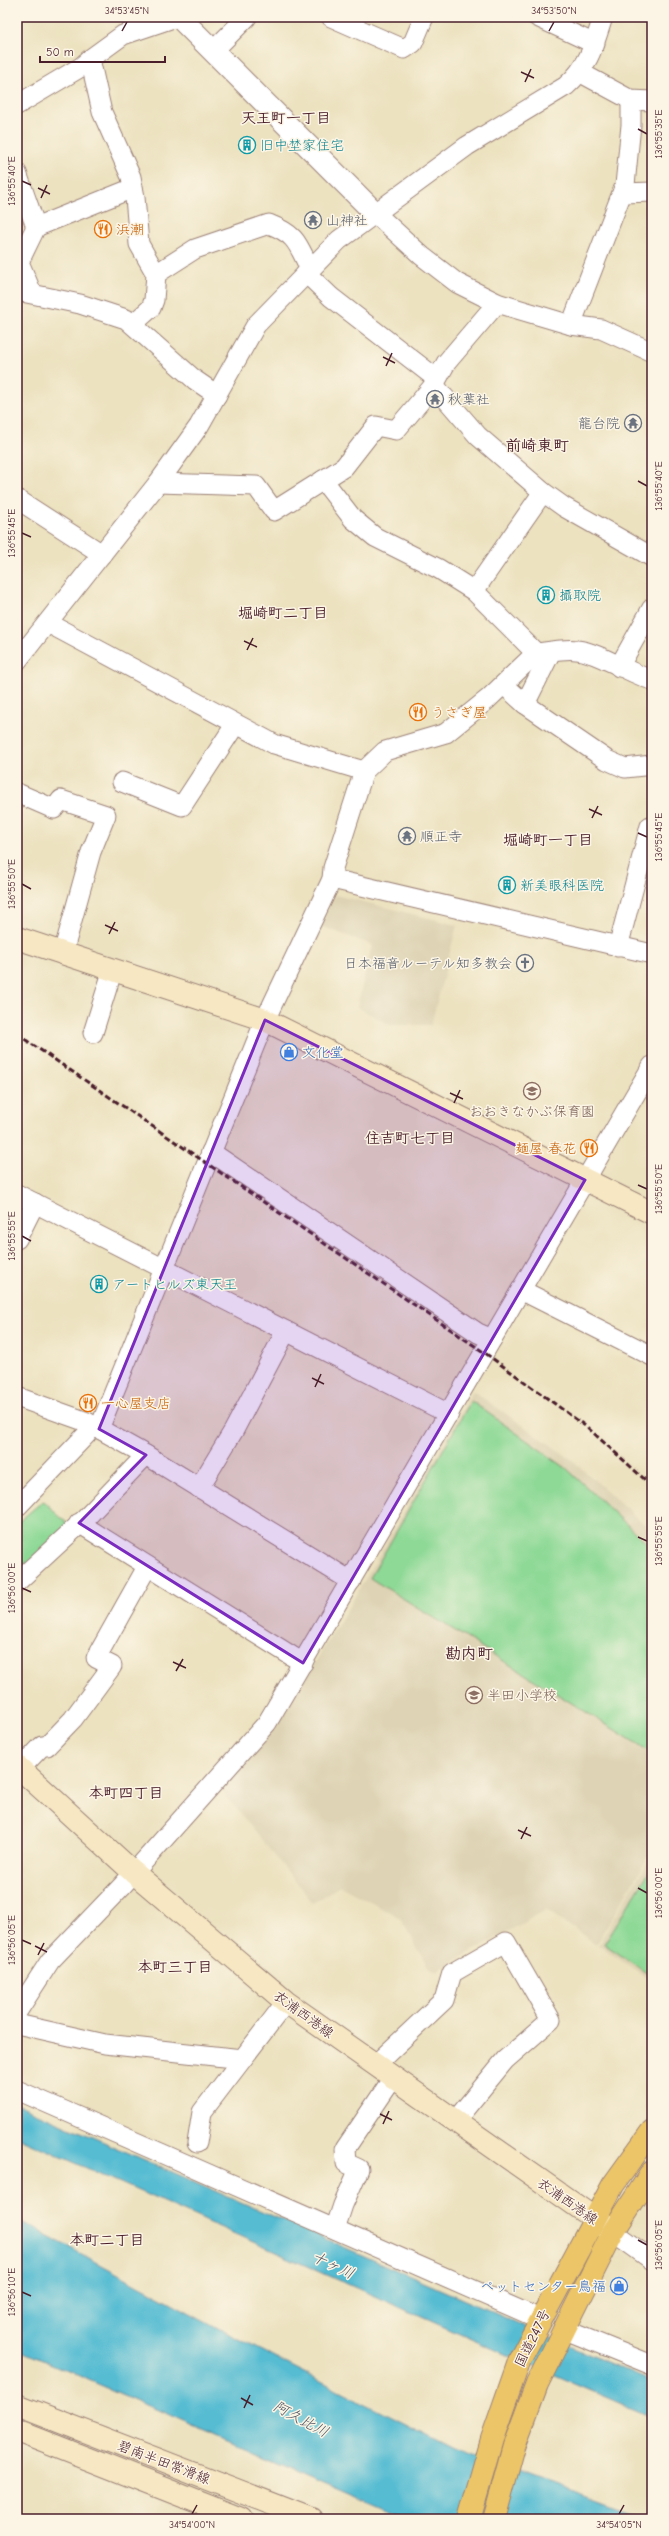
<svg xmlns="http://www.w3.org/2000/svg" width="669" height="2536" font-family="'Comic Neue','Klee One',sans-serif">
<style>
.built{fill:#ded3b4}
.green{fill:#8ed996;stroke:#6c7c60}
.water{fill:#55bcd2;stroke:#506e7e}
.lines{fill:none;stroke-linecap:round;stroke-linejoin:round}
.minor-casing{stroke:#9b8076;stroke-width:21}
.tertiary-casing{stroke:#9b8076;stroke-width:24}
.secondary-casing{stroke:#9b8076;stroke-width:24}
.trunk-casing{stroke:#9b8076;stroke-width:24}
.minor{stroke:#fff;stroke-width:19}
.tertiary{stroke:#fff;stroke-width:22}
.secondary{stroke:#f7e8c3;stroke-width:22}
.trunk{stroke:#ecc569;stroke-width:22}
.rail{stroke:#4a1f2b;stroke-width:3;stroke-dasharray:6 3;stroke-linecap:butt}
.marked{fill:#7b2cbf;fill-opacity:0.2;stroke:#7b2cbf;stroke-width:3;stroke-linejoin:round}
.ticks{fill:none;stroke:#4a1f2b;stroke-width:1.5}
.labels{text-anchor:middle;stroke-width:3;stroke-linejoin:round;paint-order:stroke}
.culture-label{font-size:14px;fill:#0d838f;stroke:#fcf5e5;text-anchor:start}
.worship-label{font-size:14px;fill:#5b616d;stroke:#fcf5e5;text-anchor:start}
.food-label{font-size:14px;fill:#c56008;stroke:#fcf5e5;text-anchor:start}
.shop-label{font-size:14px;fill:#366cbe;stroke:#fcf5e5;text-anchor:start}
.education-label{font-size:14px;fill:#785e54;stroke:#fcf5e5}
.street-label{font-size:14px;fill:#4a1f2b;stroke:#fcf5e5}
.neighbourhood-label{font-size:15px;font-weight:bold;fill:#4a1f2b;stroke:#fcf5e5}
.water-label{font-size:15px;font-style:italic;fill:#4e5665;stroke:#fcf5e5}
.quarter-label{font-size:16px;font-weight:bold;fill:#4a1f2b;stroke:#fcf5e5}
.neatline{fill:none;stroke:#4a1f2b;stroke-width:1.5}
.ticks-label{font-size:10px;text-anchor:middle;fill:#4a1f2b}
</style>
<rect width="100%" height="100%" fill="#fcf5e5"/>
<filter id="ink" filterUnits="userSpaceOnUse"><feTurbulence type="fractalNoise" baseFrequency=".025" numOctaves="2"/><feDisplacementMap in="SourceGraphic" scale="8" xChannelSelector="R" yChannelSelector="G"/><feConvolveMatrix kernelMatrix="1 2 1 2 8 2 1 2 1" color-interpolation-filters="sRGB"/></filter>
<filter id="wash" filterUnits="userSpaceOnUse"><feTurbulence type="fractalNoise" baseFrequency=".012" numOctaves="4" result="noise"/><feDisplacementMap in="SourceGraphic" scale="16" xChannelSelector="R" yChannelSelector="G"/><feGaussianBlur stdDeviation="0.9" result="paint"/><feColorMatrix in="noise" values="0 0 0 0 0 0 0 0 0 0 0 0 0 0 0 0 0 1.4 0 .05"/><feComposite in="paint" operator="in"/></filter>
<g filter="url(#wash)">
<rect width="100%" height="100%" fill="#ece2c0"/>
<g class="built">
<polygon points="335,895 457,925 431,1025 390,1025 357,1007 372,945 321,926"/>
<polygon points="473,1391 571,1459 652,1531 652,1851 596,1944 546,1910 437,1971 428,1967 400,1918 340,1886 313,1903 221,1790 275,1729 366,1578"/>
<polygon points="652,1854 652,1981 598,1945"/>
</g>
<g class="green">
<polygon points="471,1401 566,1468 652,1548 652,1753 370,1578"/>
<polygon points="43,1501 70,1526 17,1576 17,1523"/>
<polygon points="652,1867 652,1976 604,1944"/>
</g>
<g class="water">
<polygon points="17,2104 652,2382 652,2417 489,2347 17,2137"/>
<polygon points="17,2219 242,2341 455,2449 646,2519 410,2519 17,2349"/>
</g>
</g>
<g filter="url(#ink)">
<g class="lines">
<g class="minor-casing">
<g id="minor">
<polyline points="331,17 404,49 413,43 424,17"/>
<polyline points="537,17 595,44"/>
<polyline points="213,51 247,17"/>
<polyline points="90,59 123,35 176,17"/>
<polyline points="581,73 631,100 652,101"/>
<polyline points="17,105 81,67 90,59 102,112 131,177 135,197 139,244 156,274 154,300 151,308 133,324"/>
<polyline points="17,173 36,227"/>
<polyline points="623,193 652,192"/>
<polyline points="375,213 422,256 457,283 497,303 571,325 601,329 652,352"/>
<polyline points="306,273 331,297 437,379"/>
<path d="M 156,274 L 195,249 L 269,224 C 297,235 297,243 310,269"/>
<polyline points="17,291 80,304 126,319 195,380 217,395"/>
<polyline points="32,293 19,262 36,227 133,188"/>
<polyline points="571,325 625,185 631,125 631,100"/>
<polyline points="434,385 478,436 543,492 564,507 652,557"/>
<polyline points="323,480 353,519 375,537 439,569 474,591 536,653"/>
<polyline points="158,483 256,486 274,511 344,467 376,426 396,430 434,385 446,363 497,303"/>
<polyline points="17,499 102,554"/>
<polyline points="474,591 543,492"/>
<polyline points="48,623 274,744 364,771"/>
<path d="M 17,661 L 158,483 L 199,426 L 256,325 L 339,240 L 467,146 L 566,86 C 589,66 594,45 603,17"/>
<polyline points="619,667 652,608"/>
<polyline points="504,685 525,704 607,760 625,768 652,765"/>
<polyline points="525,704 551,652"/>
<polyline points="122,782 182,806 235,725"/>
<polyline points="17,793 54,809 61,800 106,815 91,852 63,953"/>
<polyline points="332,879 652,954"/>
<polyline points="618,947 650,826"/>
<polyline points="93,1033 113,969"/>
<polyline points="211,1152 478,1333 492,1339"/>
<polyline points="17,1194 449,1414"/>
<polyline points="17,1239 35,1203"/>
<polyline points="521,1290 652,1356"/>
<polyline points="17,1397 87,1422 146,1455 351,1581"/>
<path d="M 99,1429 L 265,1020 L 332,879 L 333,868 L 364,771 L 385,751 L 446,733 L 488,699 L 536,653 C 549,652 564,648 577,650 C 598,652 629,673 652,680"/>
<polyline points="199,1488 234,1430 286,1331"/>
<polyline points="17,1507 86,1435 93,1425"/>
<polyline points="79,1523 303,1663"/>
<polyline points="17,1582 84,1520 146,1455"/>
<polyline points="20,1769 42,1746 47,1746 73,1719 112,1666 96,1658 147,1567"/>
<polyline points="17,2012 50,1961 122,1886 267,1723 652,1066"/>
<polyline points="17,2024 105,2044 242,2059"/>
<polyline points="375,2065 444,2000 452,1973 506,1942 551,2020 505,2060 455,2121"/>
<polyline points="17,2090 540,2319"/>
<polyline points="197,2143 202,2112 286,2002"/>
<polyline points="335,2229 343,2205 359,2169 346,2163 345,2149 393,2078"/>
<polyline points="613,2232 652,2260"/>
<polyline points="563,2329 652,2365"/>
</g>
</g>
<g class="tertiary-casing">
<polyline id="tertiary" points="179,17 375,213"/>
</g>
<g class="secondary-casing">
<g id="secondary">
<polyline points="17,938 265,1020 652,1213"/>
<polyline points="17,1766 133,1872 286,2002 611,2230"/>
<polyline points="17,2405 311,2519"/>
<polyline points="17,2431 241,2519"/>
</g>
</g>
<g class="trunk-casing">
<g id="trunk">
<polyline points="469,2519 492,2439 520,2359 613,2185 652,2131"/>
<polyline points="494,2519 514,2446 537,2384 613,2232 652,2172"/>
</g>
</g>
<use href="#minor" class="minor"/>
<use href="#tertiary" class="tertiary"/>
<use href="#secondary" class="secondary"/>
<use href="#trunk" class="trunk"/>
<polyline class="rail" points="17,1034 485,1353 588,1428 652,1486"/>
</g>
</g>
<path class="marked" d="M 265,1020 L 585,1180 L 303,1663 L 79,1523 L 146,1455 L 99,1429 Z"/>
<path class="ticks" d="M 122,31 L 127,22M 549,31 L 554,22M 521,72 L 534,78M 525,82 L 531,69M 638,129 L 647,134M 22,181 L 31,185M 38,188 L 50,194M 41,198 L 47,185M 383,357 L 395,363M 386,366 L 392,353M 638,481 L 647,486M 22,533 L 31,537M 244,641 L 257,647M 247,650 L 253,638M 589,809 L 602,815M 592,818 L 598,806M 638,833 L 647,837M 22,884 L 31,889M 105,925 L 118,931M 109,934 L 115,922M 450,1093 L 463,1099M 454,1103 L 460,1090M 638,1185 L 647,1189M 22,1236 L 31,1241M 312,1378 L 324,1384M 315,1387 L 321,1374M 638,1537 L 647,1541M 22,1588 L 31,1592M 173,1662 L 186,1668M 176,1671 L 183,1659M 518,1830 L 531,1836M 521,1839 L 527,1827M 638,1888 L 647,1893M 22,1940 L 31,1944M 35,1946 L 47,1952M 38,1955 L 44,1943M 380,2114 L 392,2120M 383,2124 L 389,2111M 638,2240 L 647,2245M 22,2292 L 31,2296M 241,2398 L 253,2405M 244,2408 L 250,2395M 192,2514 L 197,2505M 619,2514 L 624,2505"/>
<defs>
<g id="building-ring" transform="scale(0.9)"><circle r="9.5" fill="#fcf5e5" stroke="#0f9aa8" stroke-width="1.5"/><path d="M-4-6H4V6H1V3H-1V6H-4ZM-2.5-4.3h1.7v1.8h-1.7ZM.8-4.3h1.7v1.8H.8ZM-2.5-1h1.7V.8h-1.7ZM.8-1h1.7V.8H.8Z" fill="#0f9aa8"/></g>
<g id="temple-ring" transform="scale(0.9)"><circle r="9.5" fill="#fcf5e5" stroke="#6b7280" stroke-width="1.5"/><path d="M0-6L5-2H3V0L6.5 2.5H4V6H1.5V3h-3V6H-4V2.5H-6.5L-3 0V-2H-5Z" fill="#6b7280"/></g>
<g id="restaurant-ring" transform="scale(0.9)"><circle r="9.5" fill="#fcf5e5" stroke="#e8710a" stroke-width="1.5"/><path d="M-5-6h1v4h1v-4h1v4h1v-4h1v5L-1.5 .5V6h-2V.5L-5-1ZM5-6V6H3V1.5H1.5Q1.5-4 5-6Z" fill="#e8710a"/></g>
<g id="church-ring" transform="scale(0.9)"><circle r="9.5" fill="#fcf5e5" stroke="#6b7280" stroke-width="1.5"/><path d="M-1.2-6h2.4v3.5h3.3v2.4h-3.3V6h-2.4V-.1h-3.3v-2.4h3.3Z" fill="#6b7280"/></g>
<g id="shop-ring" transform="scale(0.9)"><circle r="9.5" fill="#fcf5e5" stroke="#3f7fe0" stroke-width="1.5"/><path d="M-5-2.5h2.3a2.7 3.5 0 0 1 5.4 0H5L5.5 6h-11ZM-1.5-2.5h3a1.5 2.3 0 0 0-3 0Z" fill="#3f7fe0"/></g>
<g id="school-ring" transform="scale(0.9)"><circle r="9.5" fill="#fcf5e5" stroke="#8d6e63" stroke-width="1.5"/><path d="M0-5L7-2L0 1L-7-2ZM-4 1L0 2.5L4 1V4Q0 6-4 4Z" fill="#8d6e63"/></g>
</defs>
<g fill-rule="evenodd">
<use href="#building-ring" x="247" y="145"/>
<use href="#temple-ring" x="313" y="220"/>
<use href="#restaurant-ring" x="103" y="229"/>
<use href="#temple-ring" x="435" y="399"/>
<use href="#temple-ring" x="633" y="423"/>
<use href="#building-ring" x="546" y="595"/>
<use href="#restaurant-ring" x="418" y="712"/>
<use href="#temple-ring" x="407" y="836"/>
<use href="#building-ring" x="507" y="885"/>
<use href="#church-ring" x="525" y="963"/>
<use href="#shop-ring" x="289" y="1052"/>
<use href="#school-ring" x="532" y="1091"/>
<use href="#restaurant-ring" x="589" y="1148"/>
<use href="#building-ring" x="99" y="1284"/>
<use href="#restaurant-ring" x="88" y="1403"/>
<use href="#school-ring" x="474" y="1695"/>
<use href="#shop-ring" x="619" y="2286"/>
</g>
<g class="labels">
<g class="culture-label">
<text x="260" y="150">旧中埜家住宅</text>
<text x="559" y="600">攝取院</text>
<text x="520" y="890">新美眼科医院</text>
<text x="112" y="1289">アートヒルズ東天王</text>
</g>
<g class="worship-label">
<text x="326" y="225">山神社</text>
<text x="448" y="404">秋葉社</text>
<text x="620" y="428" text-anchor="end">龍台院</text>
<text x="420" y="841">順正寺</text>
<text x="512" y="968" text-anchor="end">日本福音ルーテル知多教会</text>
</g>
<g class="food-label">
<text x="116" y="234">浜潮</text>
<text x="431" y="717">うさぎ屋</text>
<text x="576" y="1153" text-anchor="end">麺屋 春花</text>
<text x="101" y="1408">一心屋支店</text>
</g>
<g class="shop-label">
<text x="302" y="1057">文化堂</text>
<text x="606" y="2291" text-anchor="end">ペットセンター鳥福</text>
</g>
<g class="education-label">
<text x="532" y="1116">おおきなかぶ保育園</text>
<text x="487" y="1700" text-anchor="start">半田小学校</text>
</g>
<g class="street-label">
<text transform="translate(304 2014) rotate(36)" y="5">衣浦西港線</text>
<text transform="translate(568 2201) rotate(35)" y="5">衣浦西港線</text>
<text transform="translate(532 2338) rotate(-64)" y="5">国道247号</text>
<text transform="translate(164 2462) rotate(21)" y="5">碧南半田常滑線</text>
</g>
<g class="neighbourhood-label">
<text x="286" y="123">天王町一丁目</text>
<text x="283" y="618">堀崎町二丁目</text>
<text x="548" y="845">堀崎町一丁目</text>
<text x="410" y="1143">住吉町七丁目</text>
<text x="126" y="1798">本町四丁目</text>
<text x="175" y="1972">本町三丁目</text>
<text x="107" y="2245">本町二丁目</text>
</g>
<g class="water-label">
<text transform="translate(333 2265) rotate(25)" y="5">十ヶ川</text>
<text transform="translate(301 2419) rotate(28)" y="5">阿久比川</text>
</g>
<g class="quarter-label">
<text x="537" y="451">前崎東町</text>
<text x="469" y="1659">勘内町</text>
</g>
</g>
<rect width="669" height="2536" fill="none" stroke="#fcf5e5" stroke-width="44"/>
<path d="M40 56v6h125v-6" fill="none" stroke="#4a1f2b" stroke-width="2"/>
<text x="46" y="56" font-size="12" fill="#4a1f2b" stroke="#fcf5e5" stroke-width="3" paint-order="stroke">50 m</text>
<rect x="22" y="22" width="625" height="2492" class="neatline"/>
<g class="ticks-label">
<text x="127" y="14">34°53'45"N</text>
<text x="554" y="14">34°53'50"N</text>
<text transform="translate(658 134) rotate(-90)" y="4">136°55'35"E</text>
<text transform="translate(11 181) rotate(-90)" y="4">136°55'40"E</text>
<text transform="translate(658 486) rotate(-90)" y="4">136°55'40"E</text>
<text transform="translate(11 533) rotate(-90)" y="4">136°55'45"E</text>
<text transform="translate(658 837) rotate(-90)" y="4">136°55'45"E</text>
<text transform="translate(11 884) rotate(-90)" y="4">136°55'50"E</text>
<text transform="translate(658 1189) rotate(-90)" y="4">136°55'50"E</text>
<text transform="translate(11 1236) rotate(-90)" y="4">136°55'55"E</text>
<text transform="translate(658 1541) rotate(-90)" y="4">136°55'55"E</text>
<text transform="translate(11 1588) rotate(-90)" y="4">136°56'00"E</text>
<text transform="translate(658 1893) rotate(-90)" y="4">136°56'00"E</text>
<text transform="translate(11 1940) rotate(-90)" y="4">136°56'05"E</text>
<text transform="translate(658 2245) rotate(-90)" y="4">136°56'05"E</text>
<text transform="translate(11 2292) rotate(-90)" y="4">136°56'10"E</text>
<text x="192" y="2528">34°54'00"N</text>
<text x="619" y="2528">34°54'05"N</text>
</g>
</svg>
